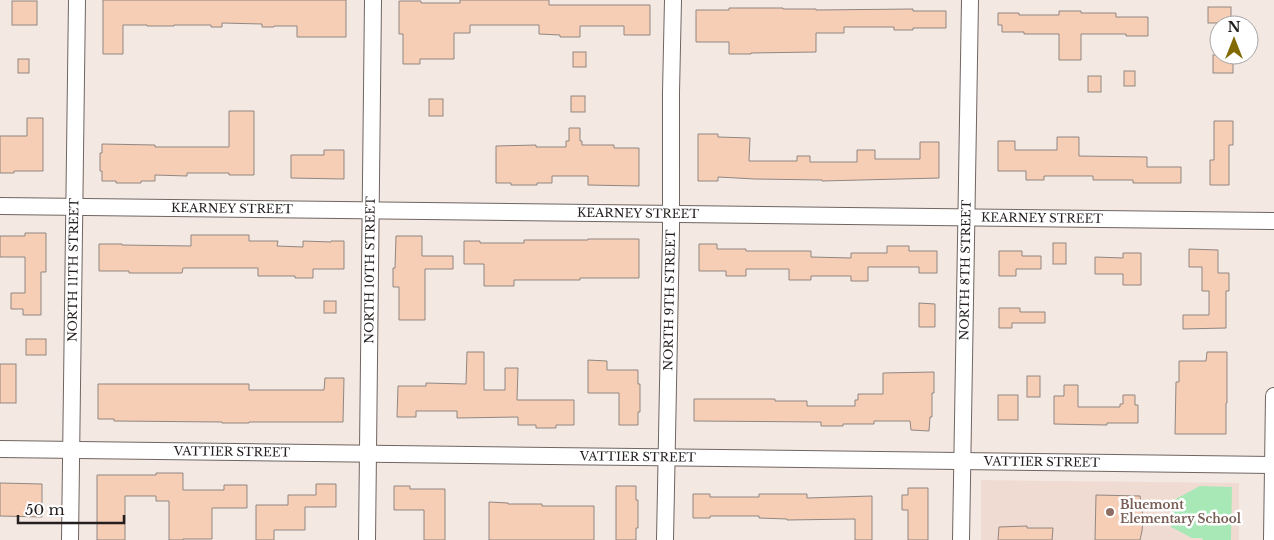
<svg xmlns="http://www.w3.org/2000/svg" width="1274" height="540" font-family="'Libre Baskerville',serif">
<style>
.built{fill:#f0dbd3}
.green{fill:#a8e8b7}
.building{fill:#f6cdb5;stroke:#918781}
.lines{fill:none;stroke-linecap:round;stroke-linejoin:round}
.minor-casing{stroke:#6f6561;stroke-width:18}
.minor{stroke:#fff;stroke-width:16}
.education-dot{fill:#8d6e63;stroke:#fff;stroke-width:2}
.labels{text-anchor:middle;stroke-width:5;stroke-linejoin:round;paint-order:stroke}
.street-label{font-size:12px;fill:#241f1e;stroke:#fff}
.education-label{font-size:12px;font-weight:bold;fill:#785e54;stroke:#fff;text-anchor:start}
</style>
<rect width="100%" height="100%" fill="#f4e8e3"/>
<polygon class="built" points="981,480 1239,483 1239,540 981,540"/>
<polygon class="green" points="1200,486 1232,487 1231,540 1203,540 1202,538 1192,538 1171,527 1172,501"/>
<g class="building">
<polygon points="103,0 346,0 346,37 297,37 297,26 274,26 274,27 262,27 262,24 222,23 222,27 211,27 211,25 174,25 174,26 147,26 147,25 123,25 123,54 103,54"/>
<polygon points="460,0 549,0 549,5 650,5 650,35 624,35 624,26 580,26 580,37 560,37 560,35 539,34 539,25 470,25 470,33 454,33 454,59 420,59 420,64 403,64 403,34 399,34 399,1 421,1 421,3 460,3"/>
<rect x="12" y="1" width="25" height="24"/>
<rect x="1208" y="7" width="23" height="16"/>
<polygon points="729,8 783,8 783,9 816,9 816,10 913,9 913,11 946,11 946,28 913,28 913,30 894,30 894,27 844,27 844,33 816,33 816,52 751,53 751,54 729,54 729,42 696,42 696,10 729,10"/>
<polygon points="1059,11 1081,11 1081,13 1116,13 1116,17 1148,17 1148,36 1126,36 1126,34 1081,34 1081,60 1059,60 1059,34 1024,34 1024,32 1002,32 1002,25 998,25 998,13 1019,13 1019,15 1059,15"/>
<rect x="573" y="52" width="13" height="15"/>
<rect x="1213" y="55" width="20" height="18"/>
<rect x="18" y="59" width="11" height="14"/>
<rect x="1124" y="71" width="11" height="15"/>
<rect x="1088" y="76" width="13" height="16"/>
<rect x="571" y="96" width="14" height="16"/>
<rect x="429" y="99" width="14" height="17"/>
<polygon points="229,111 254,111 254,175 229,175 229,173 187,173 187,176 155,175 155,181 141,181 141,183 116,183 116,181 102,181 102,171 100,171 100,153 102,153 102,144 155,145 155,147 229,147"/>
<polygon points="27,118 43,118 43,171 14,171 14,173 0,173 0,136 27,136"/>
<polygon points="1214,121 1233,121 1233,145 1229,145 1229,185 1210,185 1210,160 1214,160"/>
<polygon points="569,128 580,128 580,141 582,141 582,145 614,145 614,148 639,148 639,186 588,185 588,176 552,176 552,183 537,183 537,185 511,185 511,183 496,183 496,146 536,145 536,147 566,147 566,141 569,141"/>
<polygon points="698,134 718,134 718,137 750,138 749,161 797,161 797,156 810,156 810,162 857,162 857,150 875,150 875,159 920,159 920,142 939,142 939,178 822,181 822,180 755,179 718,177 718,181 698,181"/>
<polygon points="1057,137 1079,137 1079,156 1147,157 1147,167 1181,167 1181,183 1133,183 1133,180 1093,180 1093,176 1044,176 1044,180 1026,180 1026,171 998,171 998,141 1015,141 1015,150 1057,150"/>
<polygon points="324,150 344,150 344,179 291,178 291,155 324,155"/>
<polygon points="25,233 46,233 46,272 41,272 41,315 23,315 23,309 11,309 11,293 25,293 25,257 0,257 0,236 25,236"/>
<polygon points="191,235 249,235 249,241 278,241 277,246 303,247 303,241 331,242 331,241 344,241 344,269 313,269 313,278 295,278 295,276 258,276 258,268 183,268 182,273 129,273 129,271 99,271 99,244 122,244 122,245 191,246"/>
<polygon points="396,236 422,236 422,256 453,256 453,269 425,269 425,320 399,320 399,287 393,287 393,268 395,268"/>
<polygon points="588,239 639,239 639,278 580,278 580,280 514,280 514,286 484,286 484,264 464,264 464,241 480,241 480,243 524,243 524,240 588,240"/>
<rect x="1053" y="243" width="13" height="21"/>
<polygon points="699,244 717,244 717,249 746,249 746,251 811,251 811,257 851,258 851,253 887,253 887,246 909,246 909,251 937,251 937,273 919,273 919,267 868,267 868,281 851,281 851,276 811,276 811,280 789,280 789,269 746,269 746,276 726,276 726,271 699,271"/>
<polygon points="1189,249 1218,250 1218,273 1229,273 1229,291 1226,291 1226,328 1183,329 1183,315 1209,315 1209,291 1202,291 1202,267 1189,267"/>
<polygon points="999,251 1022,251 1022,256 1041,256 1041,269 1016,269 1016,276 999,276"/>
<polygon points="1123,253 1141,253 1141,285 1123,285 1123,274 1095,274 1095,257 1123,258"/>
<rect x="324" y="301" width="12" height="12"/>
<polygon points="919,303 935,304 935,327 919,327"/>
<polygon points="999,308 1020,308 1020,312 1045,312 1045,323 1012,323 1012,328 999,328"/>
<rect x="26" y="339" width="20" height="16"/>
<polygon points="467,352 484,352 484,390 505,390 505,368 518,368 517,400 574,400 574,425 556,425 556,428 536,428 536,425 518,425 518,417 457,418 457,411 416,411 416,417 397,417 398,386 426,386 426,383 466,384"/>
<polygon points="1207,352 1227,352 1227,403 1226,403 1226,434 1175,434 1176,382 1179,382 1179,361 1206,361"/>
<polygon points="588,360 607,361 607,370 638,370 638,384 640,384 640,412 638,412 638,425 619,425 619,393 588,393"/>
<rect x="0" y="364" width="16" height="39"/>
<polygon points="934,372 934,393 932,393 932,417 930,417 929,431 911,430 910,421 874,421 874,424 843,424 843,426 821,426 821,422 694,421 694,399 775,399 775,401 807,401 807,406 855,406 855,400 858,400 858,394 883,394 883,373"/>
<rect x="1027" y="376" width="13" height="21"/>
<polygon points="325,378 344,378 343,422 249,422 249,423 222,423 222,422 114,421 114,419 98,419 98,384 249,384 249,390 324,390"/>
<polygon points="1064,385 1078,385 1078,407 1120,407 1120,404 1123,404 1123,395 1135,395 1135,405 1138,405 1138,423 1107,423 1107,425 1054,424 1054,396 1064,396"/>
<rect x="998" y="395" width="20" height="25"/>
<polygon points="156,473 183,473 183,490 224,490 224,485 247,485 247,508 212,508 212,539 183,539 183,540 169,540 169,501 156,501 156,496 125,496 125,540 97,540 97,475 156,475"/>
<polygon points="0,483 42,484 42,517 0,516"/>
<polygon points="316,484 336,484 336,507 305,507 305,530 274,530 274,540 256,540 256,505 288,505 288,495 316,495"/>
<polygon points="394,486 410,486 410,489 445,489 445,540 424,540 424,510 394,510"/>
<polygon points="616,486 636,486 636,500 638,500 638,528 636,528 636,540 616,540"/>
<polygon points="908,488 928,488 928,540 908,540 908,510 902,510 902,495 908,495"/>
<polygon points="693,494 710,494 710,497 759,497 759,494 807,494 807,498 872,496 872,540 855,540 855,519 787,520 787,519 759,518 759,516 710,516 710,518 693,518"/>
<polygon points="1096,495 1140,496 1143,517 1142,531 1140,540 1095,540"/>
<polygon points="489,502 508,503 508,504 542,504 542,506 594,506 594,540 489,540"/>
<polygon points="1027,526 1027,528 1053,528 1052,540 998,540 999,527"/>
</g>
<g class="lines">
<g class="minor-casing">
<g id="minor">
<path id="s1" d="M 0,206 L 1274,221"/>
<path id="s2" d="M 0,449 L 1274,465"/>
<path id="s3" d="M 70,540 L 77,0"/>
<path id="s4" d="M 367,540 L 373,0"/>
<path id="s5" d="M 665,540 L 671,230 L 671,92 L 673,0"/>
<path id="s6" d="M 961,540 L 970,0"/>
<polyline points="1272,540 1274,396"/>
</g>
</g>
<use href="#minor" class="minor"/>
</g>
<circle class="education-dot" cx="1110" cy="512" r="5"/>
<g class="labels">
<g class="street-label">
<text dy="4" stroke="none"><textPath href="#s1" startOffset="232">KEARNEY STREET</textPath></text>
<text dy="4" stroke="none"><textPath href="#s1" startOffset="638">KEARNEY STREET</textPath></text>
<text dy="4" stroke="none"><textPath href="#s1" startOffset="1042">KEARNEY STREET</textPath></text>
<text dy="4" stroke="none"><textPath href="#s3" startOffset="270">NORTH 11TH STREET</textPath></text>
<text dy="4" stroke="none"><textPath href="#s4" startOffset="270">NORTH 10TH STREET</textPath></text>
<text dy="4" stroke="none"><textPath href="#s6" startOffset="270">NORTH 8TH STREET</textPath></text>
<text dy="4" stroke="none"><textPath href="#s5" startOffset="240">NORTH 9TH STREET</textPath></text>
<text dy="4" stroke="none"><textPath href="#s2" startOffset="232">VATTIER STREET</textPath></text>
<text dy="4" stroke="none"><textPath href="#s2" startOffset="638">VATTIER STREET</textPath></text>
<text dy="4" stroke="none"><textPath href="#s2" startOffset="1042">VATTIER STREET</textPath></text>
</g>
<g class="education-label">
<text x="1120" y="509">Bluemont<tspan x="1120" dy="14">Elementary School</tspan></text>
</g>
</g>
<g transform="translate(1234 40)"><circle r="24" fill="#ffffff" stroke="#a7a5a5"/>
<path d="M0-4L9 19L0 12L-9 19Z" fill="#836902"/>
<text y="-8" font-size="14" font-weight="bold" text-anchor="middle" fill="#241f1e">N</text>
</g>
<path d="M18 515v8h106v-8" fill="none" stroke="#241f1e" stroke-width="2.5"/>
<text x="25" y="515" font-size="15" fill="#241f1e" stroke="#ffffff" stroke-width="4" paint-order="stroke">50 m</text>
</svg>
